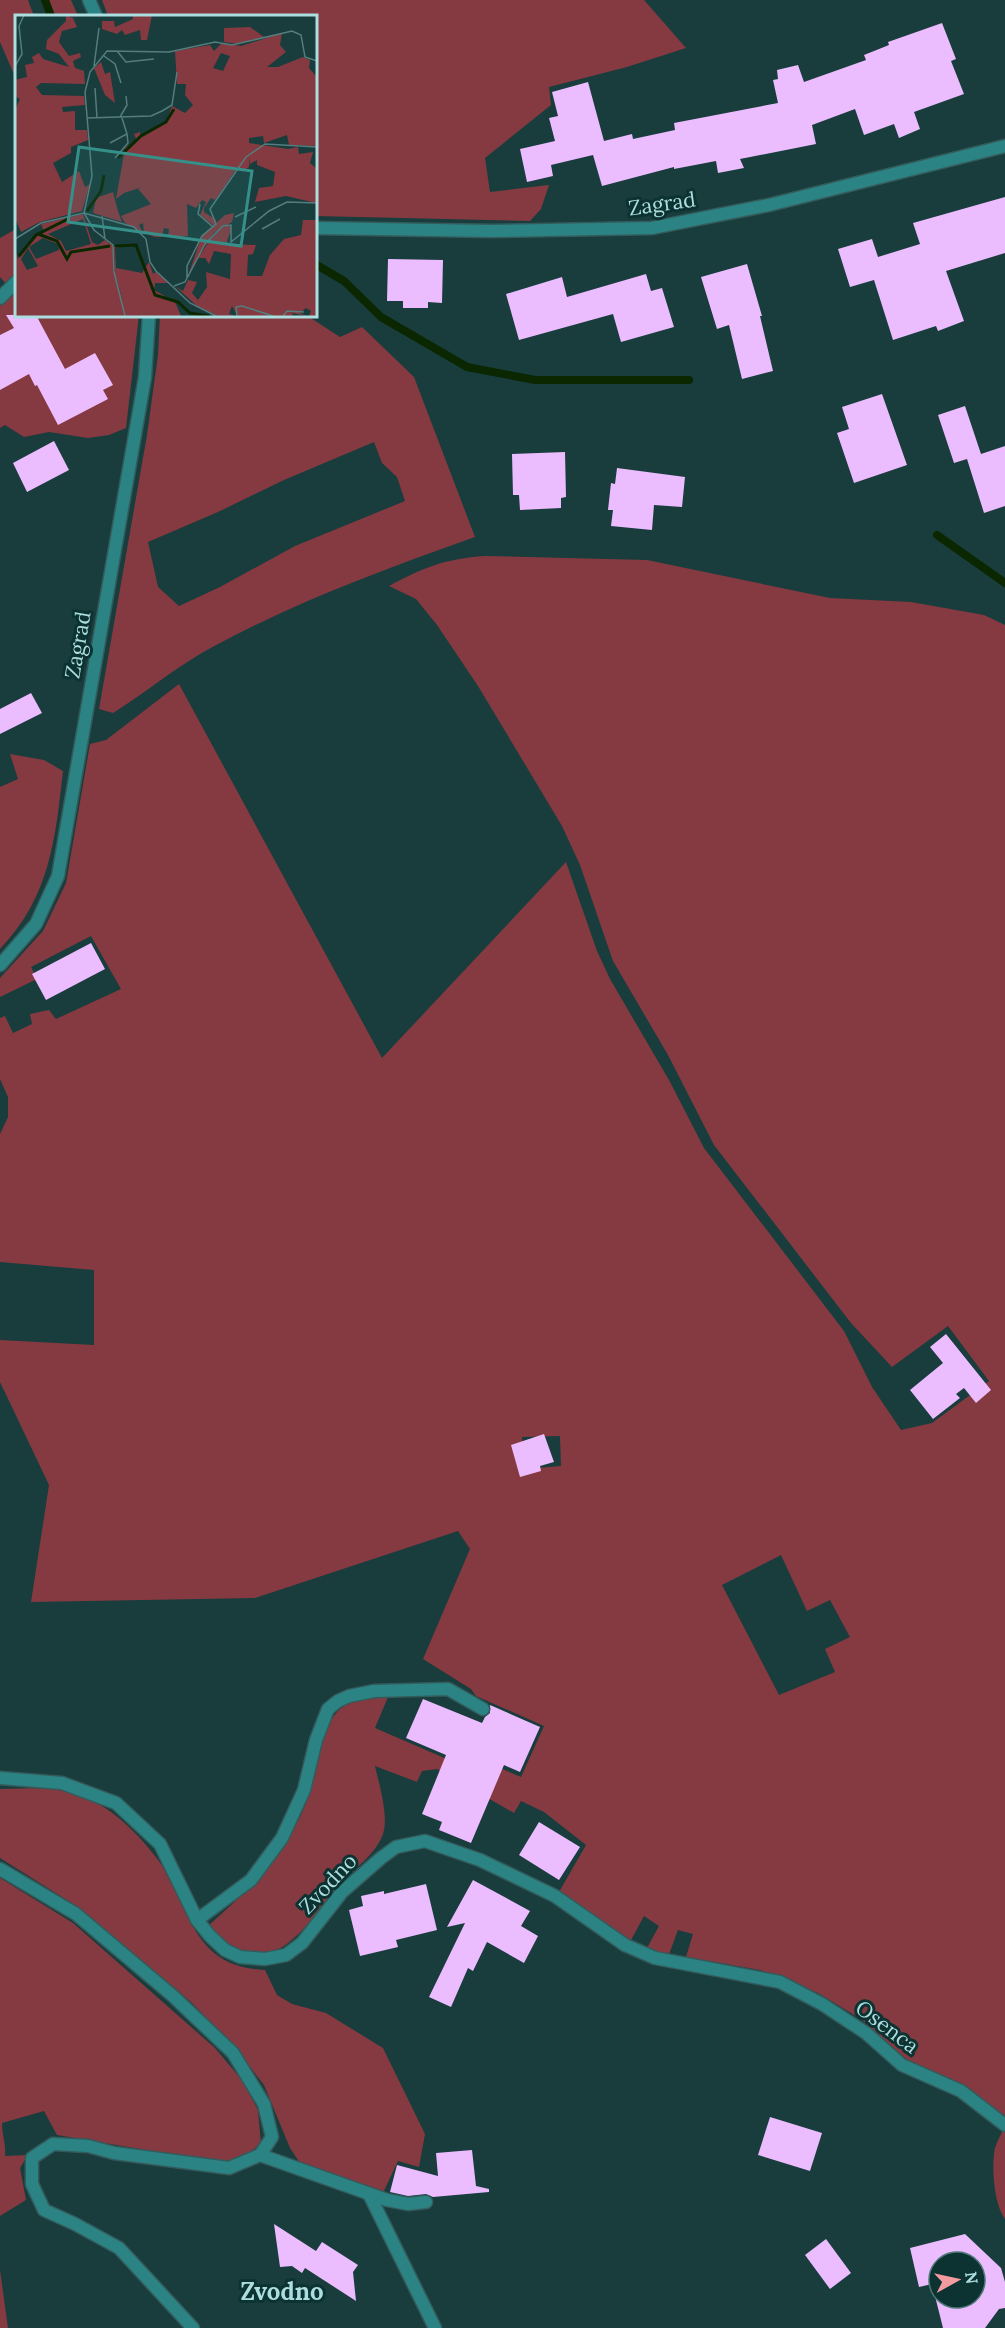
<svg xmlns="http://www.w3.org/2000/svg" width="1005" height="2328" font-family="Lora,serif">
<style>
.green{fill:#853a41;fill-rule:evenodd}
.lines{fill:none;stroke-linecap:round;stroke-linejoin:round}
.stream{stroke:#0a2700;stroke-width:8}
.building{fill:#ecbdfe;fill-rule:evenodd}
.street-casing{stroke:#345b5b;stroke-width:15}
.street{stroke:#2b8384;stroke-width:12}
.labels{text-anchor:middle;stroke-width:6;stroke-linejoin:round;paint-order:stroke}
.street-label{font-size:21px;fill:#addedf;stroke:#0d3232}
.quarter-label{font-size:24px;font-weight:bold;fill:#addedf;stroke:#0d3232}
.inset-river{fill:none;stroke:#0a2700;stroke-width:3}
.inset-road{fill:none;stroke:#547d7e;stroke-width:1.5}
.view{fill:#36908a;fill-opacity:0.15;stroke:#36908a;stroke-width:3}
.inset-edge{fill:none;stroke:#addedf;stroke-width:3}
</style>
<rect width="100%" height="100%" fill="#193c3d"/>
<g class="green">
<polygon points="0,0 28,0 34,16 16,16 16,79 0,42"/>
<polygon points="41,0 71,0 78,16 47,16"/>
<polygon points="102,0 644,0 686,48 627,67 549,87 551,105 485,158 490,192 549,185 541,209 530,221 315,216 315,16 108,16"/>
<polygon points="16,229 16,275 6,284 0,277 0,238"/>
<polygon points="16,291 16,315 139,315 126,428 109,435 88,438 49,432 24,437 5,425 0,428 0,306"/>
<path d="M 160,315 L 306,315 L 340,337 L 362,327 L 414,377 L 475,537 C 382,570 287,605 200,654 C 170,672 142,695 113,713 L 99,709 L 147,435 L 158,355 ZM 374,442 L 382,463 L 397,477 L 405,501 L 295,546 L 220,587 L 179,606 L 158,587 L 148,542 L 218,512 L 284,480 Z"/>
<path d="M 485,556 L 647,560 L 830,598 L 911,602 L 984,615 L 1005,625 L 1005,2116 L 956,2081 L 914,2065 L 888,2044 L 861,2019 L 818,1993 L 760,1970 L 686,1957 L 693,1934 L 678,1930 L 668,1957 L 647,1948 L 659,1926 L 644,1916 L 630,1942 L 559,1892 L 586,1845 L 544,1812 L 521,1801 L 514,1813 L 437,1769 L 422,1771 L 417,1782 L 375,1766 C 379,1784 389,1816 383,1834 C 376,1854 356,1867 342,1882 C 314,1913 283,1975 231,1949 C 222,1944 214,1934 207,1927 C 247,1891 286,1854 306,1803 C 317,1776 318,1729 340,1709 C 354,1697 370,1698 388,1697 L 375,1728 L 463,1766 L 469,1755 L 521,1777 L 544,1726 L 476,1696 L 471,1689 L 423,1659 L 470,1549 L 458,1531 L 255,1598 L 31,1602 L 49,1485 L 0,1382 L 0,1340 L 94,1345 L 94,1270 L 0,1262 L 0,1134 L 8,1117 L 8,1097 L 0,1079 L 0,1018 L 5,1016 L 13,1033 L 32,1024 L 30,1014 L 49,1010 L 56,1019 L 121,989 L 91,936 L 31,967 L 37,979 L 0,997 L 0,978 L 43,931 L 66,883 L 90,744 L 106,740 L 179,684 L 382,1058 L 566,862 L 597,951 L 610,979 L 669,1080 L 704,1148 L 844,1331 L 872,1387 L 901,1430 L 932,1423 L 989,1381 L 948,1326 L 892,1367 L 851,1323 L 714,1145 L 668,1055 L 613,961 L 580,865 L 562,826 L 478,686 L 437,625 L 416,599 L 389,586 C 424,567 445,559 485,556 ZM 560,1436 L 561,1466 L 524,1469 L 522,1437 ZM 781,1555 L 807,1611 L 830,1600 L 850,1637 L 825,1649 L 835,1672 L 779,1695 L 722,1585 Z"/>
<path d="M 10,754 L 44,760 L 63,771 C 55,841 50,896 0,949 L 0,787 L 18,779 Z"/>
<path d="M 42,1788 C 54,1789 67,1790 78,1794 C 115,1808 144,1839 166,1871 C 173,1881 177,1893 182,1904 C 199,1944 218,1968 265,1970 L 277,1995 L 292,2004 L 326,2013 L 383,2048 L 425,2134 L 419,2167 L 398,2161 L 382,2195 L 302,2166 L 290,2148 L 264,2085 L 236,2049 L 191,2002 L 78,1907 L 0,1858 L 0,1789 Z"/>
<path d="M 0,1878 L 73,1923 L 215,2048 L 242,2080 L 258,2110 L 261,2144 L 243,2157 L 229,2164 L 57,2135 L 44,2111 L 2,2123 C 2,2135 6,2143 5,2156 L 28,2155 L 20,2168 L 26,2200 L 0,2216 Z"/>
<path d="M 1003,2130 L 1005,2132 L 1005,2219 C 994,2205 991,2166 995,2148 C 997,2142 1000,2136 1003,2130 Z"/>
<polygon points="0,2270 8,2328 0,2328"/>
</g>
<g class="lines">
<g class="stream">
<polyline points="45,0 51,16"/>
<polyline points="315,264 344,281 381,317 467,367 535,380 689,380"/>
<polyline points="937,535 1005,583"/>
</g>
</g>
<g class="building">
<polygon points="942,23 956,59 951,61 964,94 914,112 920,129 899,138 894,124 864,135 855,109 812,125 816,144 740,159 744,168 718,173 716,161 674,169 674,167 602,186 593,155 551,165 553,176 527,182 520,149 555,141 549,118 558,116 552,92 588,82 604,141 632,134 633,139 675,130 674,123 778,103 773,80 778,79 777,70 798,65 804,82 866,60 864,55 889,45 888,42"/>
<polygon points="1005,197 1005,253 946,271 964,321 938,331 936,326 893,340 874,280 850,287 838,249 872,239 878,257 920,244 913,223"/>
<polygon points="388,259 443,260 442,303 428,302 428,308 403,308 403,301 387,301"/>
<polygon points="747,264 762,316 760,316 773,371 742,379 729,325 717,329 701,277"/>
<polygon points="646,274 651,291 662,288 674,327 621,342 613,314 519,340 506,294 562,277 567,297"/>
<polygon points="6,315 36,315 65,369 95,353 113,385 103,390 108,399 58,425 37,385 35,386 29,374 0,390 0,335 14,328"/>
<polygon points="882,394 907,465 854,483 837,433 849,429 842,407"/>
<polygon points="965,406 981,454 1005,446 1005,506 984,513 967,459 954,463 938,415"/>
<polygon points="54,441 69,470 27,492 13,463"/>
<polygon points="565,452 566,497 561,498 561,508 520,510 519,495 513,495 512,454"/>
<polygon points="617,468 685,477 682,507 654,505 652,530 611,526 613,510 608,510 611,483 615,484"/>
<polygon points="31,693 42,713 0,734 0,709"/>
<polygon points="91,943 105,969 46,1000 32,974"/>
<polygon points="946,1334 991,1390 976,1403 964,1388 956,1394 960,1398 933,1419 910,1390 943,1363 930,1347"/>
<polygon points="544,1434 554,1462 540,1466 541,1471 520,1477 511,1445"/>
<polygon points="423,1699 482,1723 485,1717 490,1713 490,1705 540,1727 520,1772 504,1765 471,1843 439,1830 442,1822 422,1814 446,1755 406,1738"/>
<polygon points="539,1822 580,1847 559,1880 519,1855"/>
<polygon points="473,1880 530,1911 521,1926 538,1936 524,1963 487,1942 473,1971 468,1968 451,2007 429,1997 465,1923 447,1927"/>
<polygon points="426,1884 437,1930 396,1940 398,1947 360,1956 349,1910 363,1906 361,1896 384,1891 384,1894"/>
<polygon points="770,2117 822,2133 810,2171 758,2155"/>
<polygon points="472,2150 476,2186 489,2189 489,2192 433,2197 426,2194 408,2196 390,2192 397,2165 438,2176 436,2153"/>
<polygon points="274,2224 316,2251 322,2242 358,2265 353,2272 356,2301 305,2268 302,2273 292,2266 280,2267"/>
<path d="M 965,2234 L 1001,2268 L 1005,2282 L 1005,2308 L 999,2309 L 985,2328 L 943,2328 L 932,2284 L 919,2287 L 910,2248 ZM 939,2262 L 975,2262 L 975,2298 L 939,2298 Z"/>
<polygon points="826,2239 851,2273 830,2289 805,2255"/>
</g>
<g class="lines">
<g class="street-casing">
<g id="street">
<polyline points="89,0 96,16"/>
<polyline points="315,228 491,231 652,228 769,205 1005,146"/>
<polyline points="0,298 16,282"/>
<polyline points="0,965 36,924 58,876 145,377 149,315"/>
<polyline points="0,1778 62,1783 116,1803 160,1844 197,1920 210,1936 225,1950 240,1957 265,1959 286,1955 302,1943 342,1892 381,1858 396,1847 425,1841 480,1860 555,1896 625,1945 655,1958 780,1982 822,2004 866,2033 902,2065 961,2091 1005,2125"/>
<polyline points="0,1869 76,1914 173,1996 233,2053 264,2104 272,2137 260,2155 229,2168 114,2153 88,2146 53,2144 32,2158 32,2184 44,2210 75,2224 119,2248 193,2328"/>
<polyline points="197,1920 251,1880 282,1838 304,1790 316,1740 328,1709 338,1701 349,1696 374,1691 448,1689 483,1709"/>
<polyline points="260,2155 387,2200 408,2204 426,2202"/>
<polyline points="369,2194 435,2328"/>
</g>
</g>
<use href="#street" class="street"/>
</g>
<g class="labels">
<g class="street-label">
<text transform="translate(662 204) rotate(-8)" y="7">Zagrad</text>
<text transform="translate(78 645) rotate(-80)" y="7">Zagrad</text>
<text transform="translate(328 1884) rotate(-47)" y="7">Zvodno</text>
<text transform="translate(887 2027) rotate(37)" y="7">Osenca</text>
</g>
<g class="quarter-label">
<text x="282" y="2300">Zvodno</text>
</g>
</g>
<g transform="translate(15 15)">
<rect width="302" height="302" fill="#193c3d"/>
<path d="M 51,0 L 58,3 L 62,12 L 47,16 L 44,27 L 54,41 L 65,38 L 66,42 L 58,46 L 60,53 L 69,56 L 70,69 L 26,68 L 21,72 L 27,80 L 69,81 L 70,90 L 47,92 L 48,97 L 60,96 L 60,115 L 72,115 L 73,125 L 56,132 L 56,138 L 38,148 L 47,167 L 64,156 L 70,172 L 75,169 L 67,196 L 25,207 L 6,217 L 0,203 L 0,95 L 5,84 L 0,81 L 0,65 L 12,62 L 10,50 L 19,48 L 17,42 L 24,38 L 28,44 L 54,52 L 44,39 L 31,34 L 32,25 L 51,6 ZM 118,0 L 137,0 L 132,25 L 126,25 L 125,15 L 110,20 L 107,15 L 102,19 L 87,14 L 87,6 L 99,6 L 100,12 L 118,4 ZM 235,12 L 249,22 L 223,29 L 209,27 L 209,13 ZM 267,18 L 265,30 L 271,37 L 252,52 L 263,52 L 288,42 L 295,45 L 294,53 L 301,61 L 301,131 L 274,130 L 272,120 L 249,128 L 248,121 L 234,123 L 234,128 L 273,134 L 283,132 L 284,139 L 298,137 L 295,148 L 301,153 L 301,188 L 271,181 L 240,187 L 244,173 L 258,171 L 260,157 L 242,150 L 242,145 L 235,149 L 235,141 L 234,152 L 228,156 L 222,153 L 204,180 L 200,185 L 196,183 L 189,193 L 189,197 L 201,205 L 199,211 L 185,200 L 191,187 L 187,185 L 181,193 L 172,189 L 173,221 L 153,222 L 154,214 L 149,213 L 147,222 L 140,222 L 129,218 L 128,208 L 124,210 L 128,218 L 110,208 L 106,201 L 136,189 L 123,174 L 127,172 L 109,178 L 101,184 L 110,133 L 122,126 L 119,119 L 125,117 L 125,121 L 151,108 L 157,91 L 170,98 L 178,90 L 170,80 L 171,69 L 162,69 L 160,36 L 195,30 L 199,36 L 207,28 L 226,31 ZM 206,38 L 215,41 L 208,56 L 198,53 ZM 86,47 L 90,59 L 95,57 L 100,88 L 90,80 L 79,53 ZM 98,177 L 103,196 L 107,207 L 78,198 L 81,183 ZM 219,198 L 217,207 L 199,218 L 174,258 L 187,220 L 210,200 ZM 68,199 L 77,227 L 83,230 L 90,225 L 98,231 L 99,259 L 109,289 L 100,260 L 99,232 L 114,230 L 100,233 L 101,253 L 127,258 L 134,247 L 138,259 L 141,257 L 153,268 L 140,268 L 139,275 L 160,287 L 166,301 L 0,301 L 0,234 L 3,244 L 23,220 L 38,226 L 27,219 L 29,217 L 36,214 L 40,210 L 29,216 L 26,209 ZM 68,204 L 76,229 L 51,236 L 46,226 L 33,219 ZM 28,223 L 43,229 L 44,235 L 21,244 L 14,232 ZM 13,233 L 23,251 L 12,255 L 6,244 ZM 288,205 L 301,205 L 301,301 L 294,301 L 296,296 L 291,293 L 285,298 L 292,301 L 277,298 L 278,301 L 223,301 L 217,291 L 214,299 L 221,301 L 203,301 L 182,291 L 161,272 L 168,276 L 173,265 L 182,267 L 177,278 L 183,285 L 192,272 L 191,257 L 215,264 L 216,239 L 199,236 L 194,249 L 190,243 L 183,243 L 190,230 L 210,210 L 217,212 L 211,229 L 241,230 L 238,239 L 233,240 L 232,261 L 247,261 L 255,240 L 269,224 L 286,220 Z" fill="#853a41" fill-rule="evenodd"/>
<path class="inset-river" d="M 103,143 L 126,121 L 151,107 L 159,94M 72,196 L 86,176 L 89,160M 23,219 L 42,226 L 52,244 L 56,237 L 95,231M 100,231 L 121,230 L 140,280 L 163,287 L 175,298 L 194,301M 4,241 L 21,220 L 53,204"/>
<path class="inset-road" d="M 102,36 L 111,47 L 139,44M 89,41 L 100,49 L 106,68M 0,51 L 7,39 L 4,11 L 9,0M 79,51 L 84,13M 80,73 L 82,103M 105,102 L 112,90 L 111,81M 72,103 L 136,101 L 147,96 L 157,90 L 162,57M 95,128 L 112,119 L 107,103M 100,143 L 113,128 L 112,119M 185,189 L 183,199 L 198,212M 69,198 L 77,161 L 70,77 L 75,57 L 92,36 L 154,37 L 200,27 L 217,30 L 277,16 L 286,20 L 290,42 L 302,46M 69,198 L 79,215 L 98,230 L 99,257 L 110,301M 87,201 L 90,224M 220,202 L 241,192M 247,214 L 265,204M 0,224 L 26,208 L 69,198 L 119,212 L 131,224 L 135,247 L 141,256 L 175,288 L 201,301M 172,264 L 172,251 L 187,221 L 201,209 L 195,194 L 231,142 L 250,129 L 302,132M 159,271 L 170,267 L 190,229 L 208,211 L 216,210 L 216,227 L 254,196 L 272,187 L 302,188M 222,301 L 221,292 L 227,291 L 258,301M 268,301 L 272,296 L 289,297"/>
<path class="view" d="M 64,132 L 237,156 L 226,231 L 53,207 Z"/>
<rect width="302" height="302" class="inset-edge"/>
</g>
<g transform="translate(957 2280) rotate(82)"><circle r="28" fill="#0d3232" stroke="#4d7777" stroke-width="1.5"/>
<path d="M0-4.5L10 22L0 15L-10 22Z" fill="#f49b9f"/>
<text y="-9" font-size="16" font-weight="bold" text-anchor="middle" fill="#addedf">N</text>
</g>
</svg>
